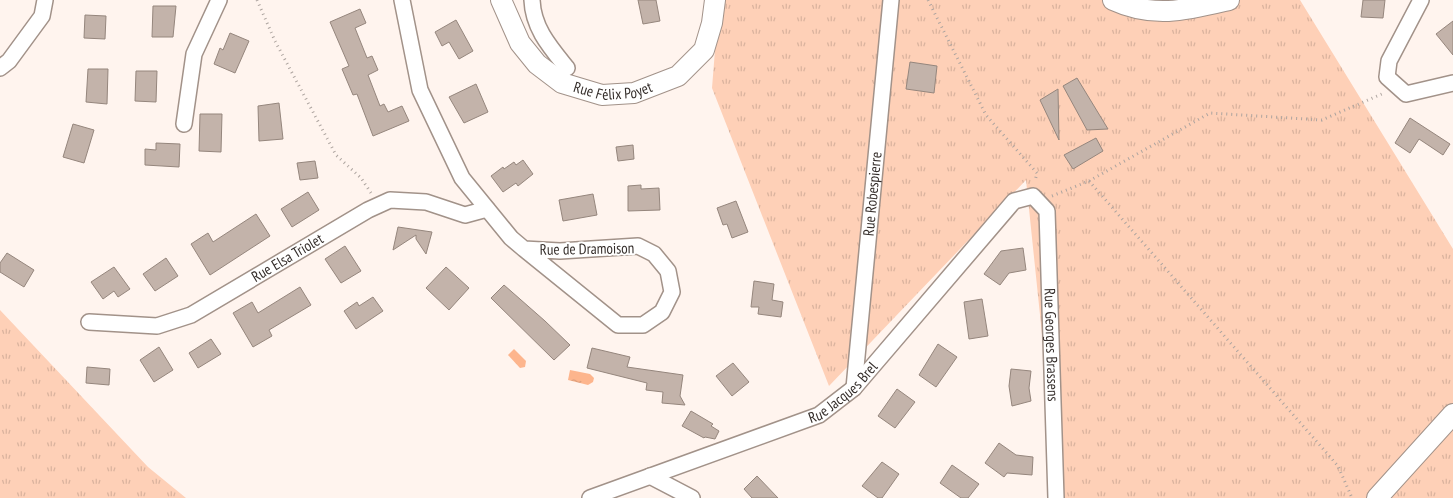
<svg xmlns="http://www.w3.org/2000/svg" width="1453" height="498" font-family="'PT Sans Narrow',sans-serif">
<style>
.grass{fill:url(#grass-tufts)}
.water{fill:url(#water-ripples)}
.building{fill:#c3b3aa;stroke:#95867d}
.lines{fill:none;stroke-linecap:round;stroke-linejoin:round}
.minor-casing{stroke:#a29289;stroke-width:18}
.tertiary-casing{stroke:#a29289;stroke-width:22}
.path{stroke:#ada49f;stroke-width:3;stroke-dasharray:1 4;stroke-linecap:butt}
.minor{stroke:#fff;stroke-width:15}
.tertiary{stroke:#fff;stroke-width:20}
.labels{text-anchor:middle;stroke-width:4;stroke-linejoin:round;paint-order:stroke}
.street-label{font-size:15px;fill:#352e2b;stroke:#fff}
</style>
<defs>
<pattern id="grass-tufts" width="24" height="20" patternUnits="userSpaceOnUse" patternTransform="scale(1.25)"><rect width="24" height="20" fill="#fed0b7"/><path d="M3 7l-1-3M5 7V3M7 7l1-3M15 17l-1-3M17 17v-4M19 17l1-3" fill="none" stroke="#dab39e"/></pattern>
<pattern id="water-ripples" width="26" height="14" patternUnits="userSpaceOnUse" patternTransform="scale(1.25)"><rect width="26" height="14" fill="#fdb58d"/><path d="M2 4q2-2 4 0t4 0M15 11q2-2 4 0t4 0" fill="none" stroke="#d99c7a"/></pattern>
</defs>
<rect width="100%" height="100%" fill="#fff4ee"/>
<g class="grass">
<polygon points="719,0 1300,0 1453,249 1453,498 1059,498 1026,180 829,386 712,88"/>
<polygon points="0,310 148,467 186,498 0,498"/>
</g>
<g class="water">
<polygon points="514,349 526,361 525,367 520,368 508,355"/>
<polygon points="570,370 590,374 594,378 593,382 588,385 568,380"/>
</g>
<g class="building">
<polygon points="638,0 656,0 660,21 643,24"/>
<polygon points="1363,0 1385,0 1383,18 1361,17"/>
<polygon points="153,6 176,6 173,37 152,37"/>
<polygon points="360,9 366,23 355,28 367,58 372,56 378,70 368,75 380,106 384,104 388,112 402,106 409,121 373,136 357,94 353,95 342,69 349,66 330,22"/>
<polygon points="85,15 106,16 105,39 84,38"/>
<polygon points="456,20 473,51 459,59 449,42 442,46 435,32"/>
<polygon points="1453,21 1453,55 1436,34"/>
<polygon points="230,33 249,41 235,73 214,64 220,48 223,50"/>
<polygon points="910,62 937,66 934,93 906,89"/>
<polygon points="88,69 108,69 107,104 86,102"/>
<polygon points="136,71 157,71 156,102 135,101"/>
<polygon points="1077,78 1108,129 1087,130 1063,86"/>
<polygon points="476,84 488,112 464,123 449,97"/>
<polygon points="1058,89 1059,140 1040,100"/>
<polygon points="279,103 283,139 259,141 258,106"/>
<polygon points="200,114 222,114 221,152 199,151"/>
<polygon points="1410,118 1450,144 1443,155 1419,139 1410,153 1395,143"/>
<polygon points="73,124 94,130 84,163 63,157"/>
<polygon points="1096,138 1103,151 1073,169 1064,155"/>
<polygon points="156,143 180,144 179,167 145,165 145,149 156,150"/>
<polygon points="633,145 634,159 618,161 616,147"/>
<polygon points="523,160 533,174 518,186 516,183 503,192 491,176 503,167 504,169 514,162 516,165"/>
<polygon points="315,161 318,178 300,180 297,163"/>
<polygon points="641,185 641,189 659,188 660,210 628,211 628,186"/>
<polygon points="308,192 319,210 292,227 281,209"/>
<polygon points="593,194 597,215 563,221 559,200"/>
<polygon points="736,201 748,232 732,238 727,224 723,225 717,208"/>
<polygon points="256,214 270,236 210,275 191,244 208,233 213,242"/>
<polygon points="398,227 432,232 426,254 416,239 416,235 393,250"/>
<polygon points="345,246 361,271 341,283 325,259"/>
<polygon points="1023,248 1026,270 1009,273 1000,285 984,274 1001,251"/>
<polygon points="7,253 34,270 24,287 0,272 0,263"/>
<polygon points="166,258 178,276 155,291 143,274"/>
<polygon points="114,267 130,289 118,297 114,291 103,299 91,282"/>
<polygon points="446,267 469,288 449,310 426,288"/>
<polygon points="754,281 774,284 772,300 783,302 781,317 758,314 759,307 751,307"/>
<polygon points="504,285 545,321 570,345 554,360 491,298"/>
<polygon points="300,287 311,305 269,330 272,336 253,347 233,313 252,302 258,313"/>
<polygon points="373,297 383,311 356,329 344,311 357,302 359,306"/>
<polygon points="982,299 988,336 969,339 964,302"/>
<polygon points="211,339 221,354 198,368 189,353"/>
<polygon points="938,344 957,357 936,387 919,375"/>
<polygon points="159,347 173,370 154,382 140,360"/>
<polygon points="592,348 630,357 627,367 683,375 680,396 685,405 662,403 663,392 646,390 647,383 587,368"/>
<polygon points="733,363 749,382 732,396 716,376"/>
<polygon points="87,367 110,369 109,385 86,383"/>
<polygon points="1011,369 1031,371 1029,388 1031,401 1012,406 1009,386"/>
<polygon points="897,389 915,402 895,428 878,416"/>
<polygon points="691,411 713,424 711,426 719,431 715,439 705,437 704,438 682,426"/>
<polygon points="999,443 1016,455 1033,457 1032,475 1007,473 1004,477 985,463"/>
<polygon points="882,462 899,474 882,498 878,498 862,486"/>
<polygon points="952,465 979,484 968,498 961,498 940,483"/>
<polygon points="757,476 778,498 752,498 744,489"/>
</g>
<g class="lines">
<g class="minor-casing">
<g id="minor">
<polyline points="402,0 420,90 462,178 511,238 524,249 618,325 643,325 662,312 672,292 668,271 654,254 638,246 560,251 524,249"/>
<path d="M 532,0 C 533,28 550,47 567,68"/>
<polyline points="1421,0 1389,61 1387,77 1406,94 1453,83"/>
<polyline points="0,68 9,61 42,16 45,0"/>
<polyline points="184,124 194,54 219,0"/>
<path id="s1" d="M 89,322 L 157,326 L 191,315 L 368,210 L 390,200 L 426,202 L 465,215 L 487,209"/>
<path id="s2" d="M 854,388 L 891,0"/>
<polyline points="650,476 692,498"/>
<path id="s3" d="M 590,498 L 819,415 L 854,388 L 1014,201 L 1033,196 L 1047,211 L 1056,498"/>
</g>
</g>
<g class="tertiary-casing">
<g id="tertiary">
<path id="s4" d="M 501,0 L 520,43 L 537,64 L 562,83 L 602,95 L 634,93 L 678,76 L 704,50 L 712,23 L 715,0"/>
<path d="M 1113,0 C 1154,19 1187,10 1229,0"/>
<polyline points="1377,498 1453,414"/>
</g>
</g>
<g class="path">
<polyline points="257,0 275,41 336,155 361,178 371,193"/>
<polyline points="928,0 986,115 1037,173 1035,181"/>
<polyline points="1089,181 1338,466 1352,498"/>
<polyline points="1052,196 1089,181 1210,113 1322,120 1384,93"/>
</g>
<use href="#minor" class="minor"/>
<use href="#tertiary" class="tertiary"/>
</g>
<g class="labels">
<g class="street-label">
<text dy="5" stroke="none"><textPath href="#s4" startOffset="158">Rue Félix Poyet</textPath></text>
<text dy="5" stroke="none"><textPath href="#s2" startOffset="195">Rue Robespierre</textPath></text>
<text transform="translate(587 249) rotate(-1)" y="5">Rue de Dramoison</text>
<text dy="5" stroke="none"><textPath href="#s1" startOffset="216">Rue Elsa Triolet</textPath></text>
<text dy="5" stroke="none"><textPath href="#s3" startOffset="708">Rue Georges Brassens</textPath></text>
<text dy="5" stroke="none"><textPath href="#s3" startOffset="276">Rue Jacques Brel</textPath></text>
</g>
</g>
</svg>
